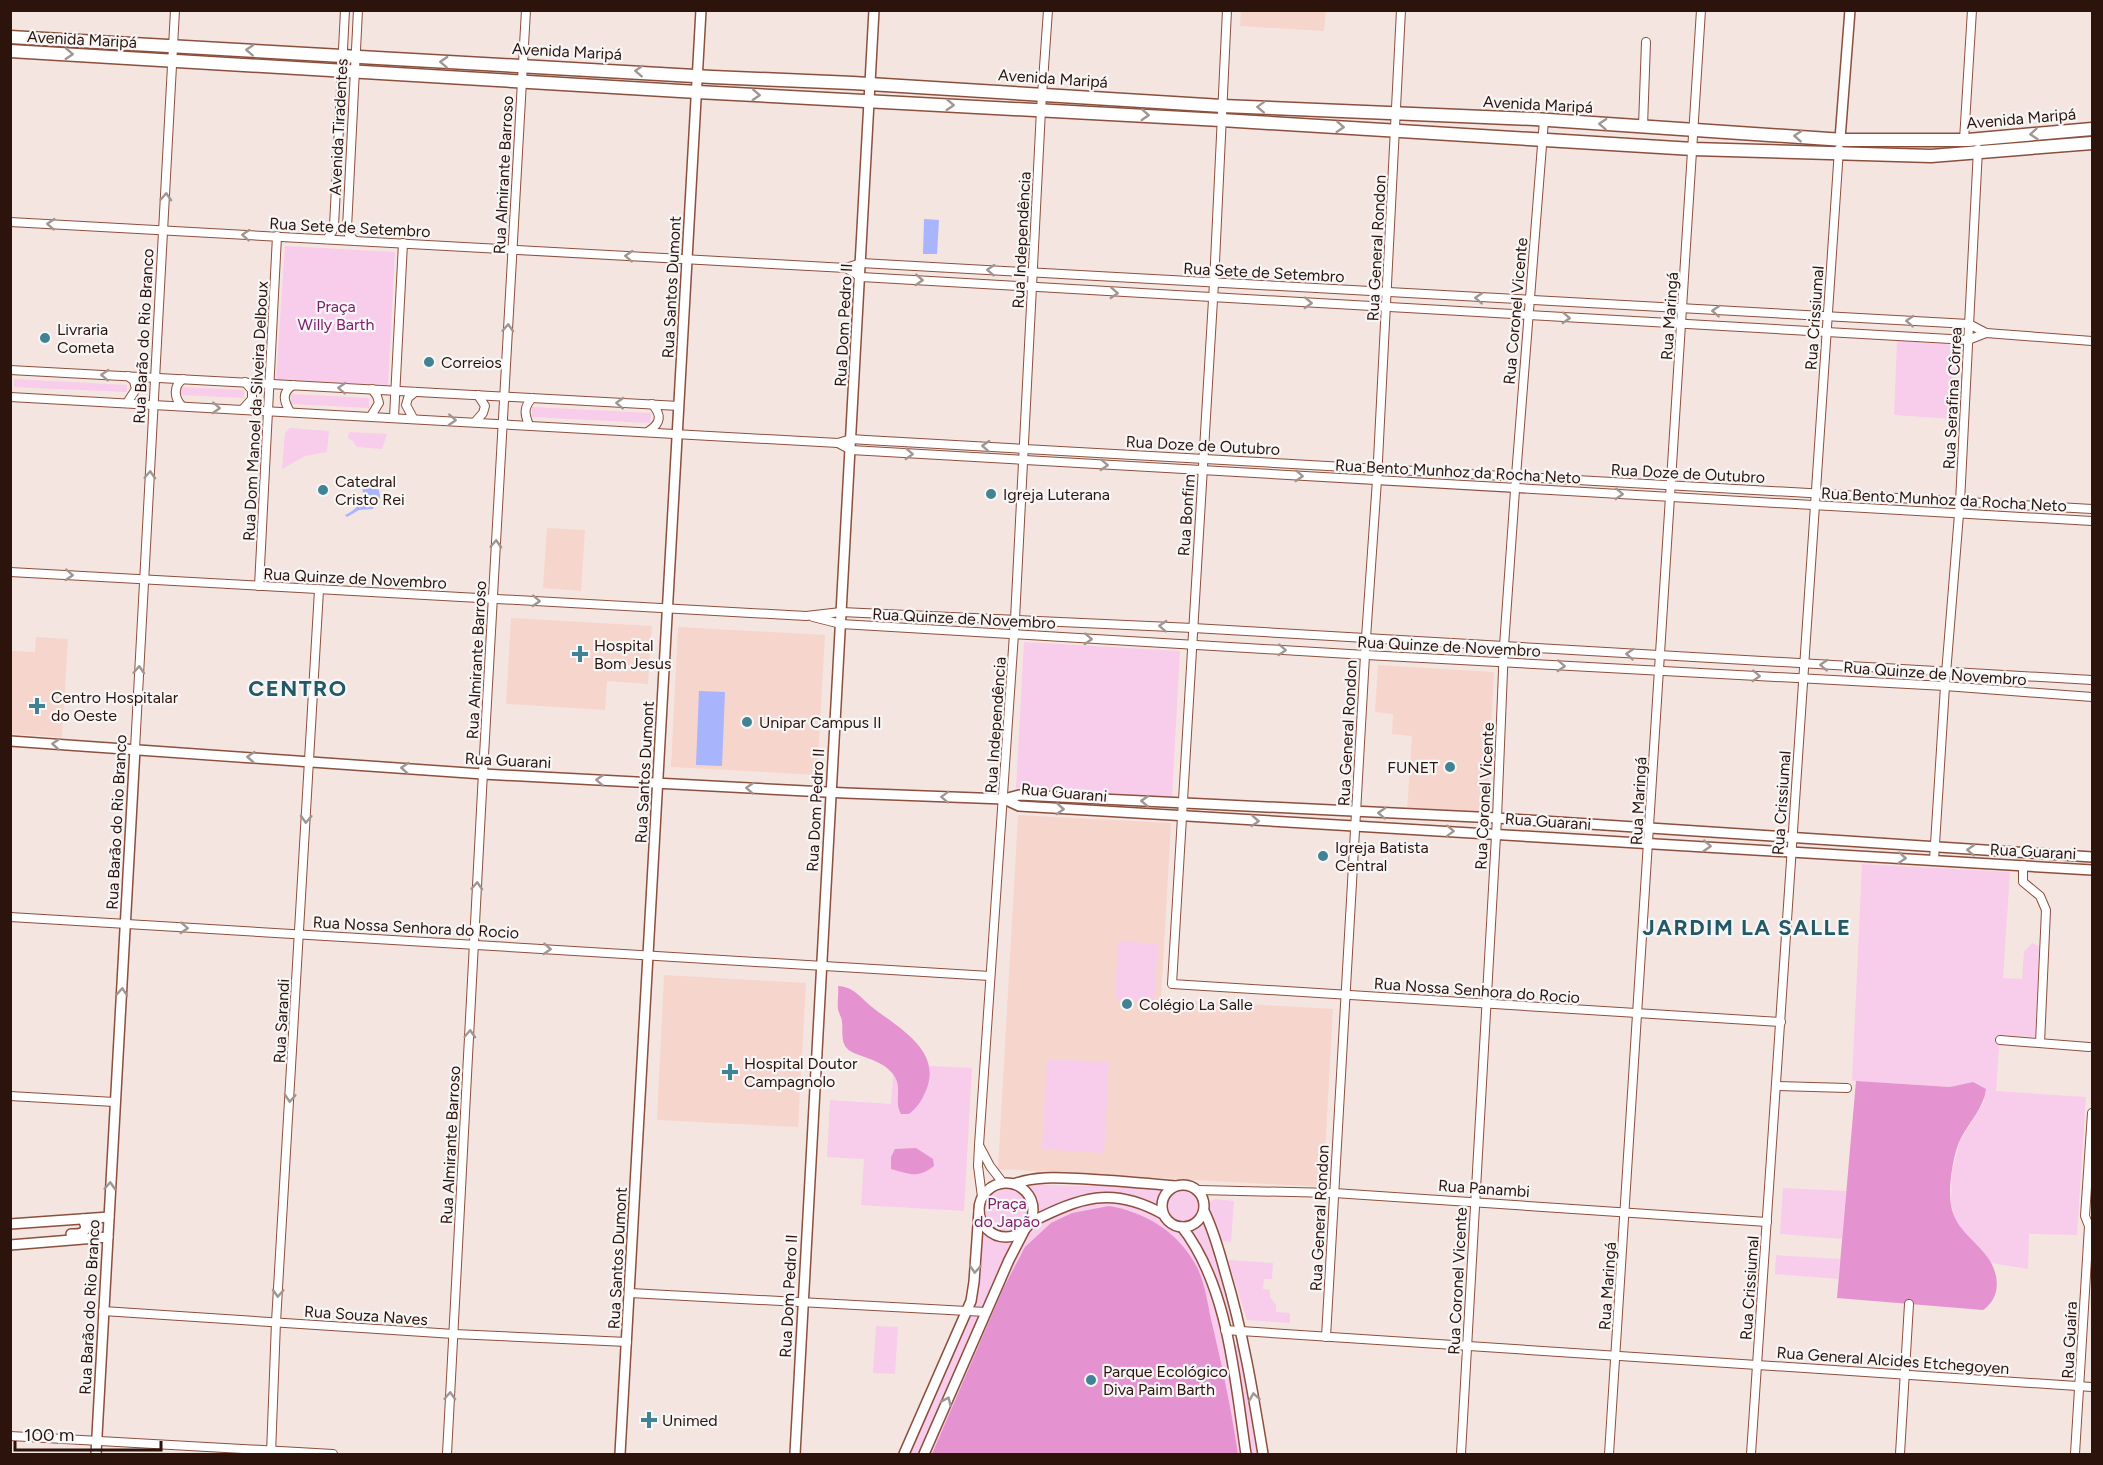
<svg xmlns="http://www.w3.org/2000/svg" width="2103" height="1465" font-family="Figtree,sans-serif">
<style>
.built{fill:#f6d5cc}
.green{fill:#f8cceb}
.forest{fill:#e592d0}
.water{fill:#a8b4fb}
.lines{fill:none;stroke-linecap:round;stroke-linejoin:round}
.minor-casing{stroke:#8c4f3d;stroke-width:10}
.tertiary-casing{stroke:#8c4f3d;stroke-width:12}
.primary-casing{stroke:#8c4f3d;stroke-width:15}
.minor{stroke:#fff;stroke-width:8}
.tertiary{stroke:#fff;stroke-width:9}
.primary{stroke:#fff;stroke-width:12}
.oneway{stroke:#a09591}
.poi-dot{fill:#418394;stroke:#f6f6f6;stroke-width:2}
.labels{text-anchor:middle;stroke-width:4.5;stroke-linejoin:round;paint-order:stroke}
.street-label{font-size:16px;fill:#2c130b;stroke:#f6f6f6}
.park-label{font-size:16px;fill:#7d1c6b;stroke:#f6f6f6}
.poi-label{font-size:16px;fill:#2c130b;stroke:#f6f6f6;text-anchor:start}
.district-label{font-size:22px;font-weight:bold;letter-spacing:1.5px;fill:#235966;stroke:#f6f6f6}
</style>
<rect width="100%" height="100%" fill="#f5e5e1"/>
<g class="built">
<polygon points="1241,11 1326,11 1324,31 1240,26"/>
<polygon points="547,528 585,530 581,591 543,588"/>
<polygon points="511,618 652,626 648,684 607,681 605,710 506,704"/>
<polygon points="678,627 825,635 817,775 671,767"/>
<polygon points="36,637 68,639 62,737 11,734 11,651 35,652"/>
<polygon points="1378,665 1494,672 1487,816 1407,812 1412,736 1392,734 1393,714 1375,712"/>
<polygon points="1018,815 1171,823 1161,999 1333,1009 1323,1187 998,1169"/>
<polygon points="664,975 806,983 798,1127 657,1120"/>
</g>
<g class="green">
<polygon points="285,246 395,252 388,385 276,380"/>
<polygon points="1897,341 1958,345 1952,419 1894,415"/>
<polygon points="14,379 127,385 127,392 14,387"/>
<polygon points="181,387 244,390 244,398 180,395"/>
<polygon points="291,394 369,398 369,408 291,404"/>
<polygon points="532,407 651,413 650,423 532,417"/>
<polygon points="290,428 329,431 327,452 305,456 282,469 285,433"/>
<polygon points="349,432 387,434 382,449 357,447 353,441 348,438"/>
<polygon points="1024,642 1180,651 1172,797 1016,788"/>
<polygon points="1862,864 2010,872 2003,978 2022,979 2024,952 2032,943 2039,946 2035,1037 2000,1035 1996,1091 2086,1097 2077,1235 2029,1234 2028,1269 1991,1263 1957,1224 1951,1205 1952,1171 1960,1141 1985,1100 1973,1082 1950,1087 1852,1081"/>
<polygon points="1118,941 1158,944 1154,1002 1115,999"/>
<polygon points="1047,1059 1109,1062 1104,1153 1042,1149"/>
<polygon points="894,1064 972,1068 964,1211 861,1205 864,1159 827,1157 830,1100 891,1104"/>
<polygon points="1021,1183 1073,1186 1189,1185 1206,1223 1231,1318 1229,1323 1234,1343 1238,1346 1259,1454 904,1454 975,1306 982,1203 998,1189 1024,1186"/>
<polygon points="1783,1188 1846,1191 1842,1239 1780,1234"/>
<polygon points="1214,1199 1234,1201 1231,1242 1219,1241 1208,1208 1208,1204"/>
<polygon points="1776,1255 1840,1259 1838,1279 1775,1274"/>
<polygon points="1228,1260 1273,1263 1272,1279 1264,1279 1263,1289 1270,1290 1270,1297 1276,1305 1276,1312 1290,1313 1290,1323 1247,1320"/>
<polygon points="876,1326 898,1327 895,1374 873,1373"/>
</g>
<g class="forest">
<path d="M 838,986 C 854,987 860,997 872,1007 C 897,1027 941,1049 927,1088 C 922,1100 918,1107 909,1114 L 901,1114 C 894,1103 902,1089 895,1077 C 882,1056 852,1058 845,1046 C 841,1038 843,1031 842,1022 C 842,1018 839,1014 838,1009 C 837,1001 839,993 838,986 Z"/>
<path d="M 1856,1081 L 1950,1087 L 1973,1082 L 1986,1089 C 1984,1107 1970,1121 1961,1138 C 1953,1153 1948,1188 1951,1205 C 1955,1231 1978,1241 1990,1261 C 2000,1278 2000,1298 1983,1310 L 1837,1298 Z"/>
<path d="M 916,1148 L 933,1159 L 934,1166 C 917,1179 910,1174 891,1169 L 891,1157 L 895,1149 Z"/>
<path d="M 1109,1206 C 1145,1212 1176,1231 1194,1262 C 1203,1276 1207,1298 1210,1315 C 1221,1361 1231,1407 1238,1454 L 932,1454 L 1003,1289 L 1025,1247 L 1051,1223 L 1072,1213 Z"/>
</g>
<g class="water">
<polygon points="924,219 939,220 937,254 923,254"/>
<path d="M 358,478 C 371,479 380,484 380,498 L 373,509 L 359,510 L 347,517 L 345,515 C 362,507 368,494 358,478 Z"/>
<polygon points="699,691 725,692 722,766 696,765"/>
</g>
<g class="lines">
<g class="minor-casing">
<g id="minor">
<polyline points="1227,10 1214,283 1172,984 1781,1022"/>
<polyline points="1643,126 1646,42"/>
<polyline points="1964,140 1972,10"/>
<polyline points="10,222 846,268 861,263 1969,324 1986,333 2092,341"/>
<polyline points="327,239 332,232 334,226 345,10"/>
<polyline points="355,241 349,235 347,228 358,10"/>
<polyline points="846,268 861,277 1968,340 1986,333"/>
<polyline points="10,370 679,406"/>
<polyline points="10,397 838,443 851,439 866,440 2092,509"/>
<polyline points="127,403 136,389 134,381 128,376"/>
<path d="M 182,406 C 174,398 173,386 183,379"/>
<polyline points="243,409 252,399 252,390 245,382"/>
<path d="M 290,412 C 284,401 281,393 293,385"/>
<polyline points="371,416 379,403 377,396 372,389"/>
<polyline points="394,417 403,243"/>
<polyline points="413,418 406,405 408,398 415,392"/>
<polyline points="475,422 483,413 485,406 478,395"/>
<path d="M 529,425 C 524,413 524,407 532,398"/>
<path d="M 649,431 C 661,423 662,415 652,404"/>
<polyline points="838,443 851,450 2092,521"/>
<polyline points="10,572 806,616 841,612 1193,628 2092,680"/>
<polyline points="259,586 277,236"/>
<polyline points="813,617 841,624 1366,655 1945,686 2092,697"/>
<polyline points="135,749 175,10"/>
<polyline points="1934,860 1945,686 1960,502 1978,149"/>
<polyline points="2023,865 2023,882 2040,896 2046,910 2040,1043"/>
<polyline points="10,917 990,976"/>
<polyline points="2000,1040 2089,1047"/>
<polyline points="1776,1086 1847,1088"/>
<polyline points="10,1096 114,1102"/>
<polyline points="980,1147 990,1166 1003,1183"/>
<polyline points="1198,1190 1334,1193 1767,1222"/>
<polyline points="982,1197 978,1166 979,1145 1015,619 1041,110 1048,10"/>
<polyline points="630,1293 986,1312"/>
<polyline points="103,1311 454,1334 627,1342"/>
<polyline points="1225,1330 2092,1387"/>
<polyline points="1326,1337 1366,638 1377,480 1401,10"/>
<polyline points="10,1436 333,1454"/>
<polyline points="271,1454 276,1322 319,590"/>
<polyline points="447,1454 482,791 526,10"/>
<polyline points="1461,1454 1497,818 1504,646 1516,476 1544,120"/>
<polyline points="1609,1454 1701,10"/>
<polyline points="1751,1454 1839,149"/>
<polyline points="1900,1454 1909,1304"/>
<polyline points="2075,1454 2089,1226 2085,1216 2092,1113"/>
</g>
</g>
<g class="tertiary-casing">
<g id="tertiary">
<polyline points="1840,139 1850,10"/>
<polyline points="10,741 483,774 845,793 1004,799 1019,795 1497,818 2092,857"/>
<polyline points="1004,799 1019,806 2092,870"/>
<circle cx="1006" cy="1210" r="27"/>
<path d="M 1014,1184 C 1037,1175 1063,1178 1087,1179 C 1117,1181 1146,1183 1175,1186"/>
<circle cx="1183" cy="1206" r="21"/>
<path d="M 1204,1211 C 1214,1231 1219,1251 1225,1272 C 1243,1332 1253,1393 1263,1454"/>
<path d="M 1031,1222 C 1080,1198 1111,1185 1163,1214"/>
<polyline points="10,1224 109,1217"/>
<path d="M 1182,1227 C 1229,1287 1235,1382 1246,1454"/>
<path d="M 71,1234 C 77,1234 84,1235 86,1227 L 83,1219"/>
<polyline points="10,1245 108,1237"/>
<polyline points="96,1454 135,749"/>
<polyline points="620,1454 701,10"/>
<polyline points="795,1454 874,10"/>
<polyline points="904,1454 971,1301 974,1282 979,1211"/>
<polyline points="924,1454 1009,1260 1024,1231"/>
</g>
</g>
<g class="primary-casing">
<g id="primary">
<polyline points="10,37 712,77 853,83 1222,106 1534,119 1844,140 1968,140 2092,129"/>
<polyline points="10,51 697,92 1221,120 1693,149 1931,156 2092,143"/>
</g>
</g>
<use href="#minor" class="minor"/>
<use href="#tertiary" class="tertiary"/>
<use href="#primary" class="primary"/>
</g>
<defs><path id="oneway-chevron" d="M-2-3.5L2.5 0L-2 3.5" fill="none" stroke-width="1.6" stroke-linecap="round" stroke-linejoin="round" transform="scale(1.5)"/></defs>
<g class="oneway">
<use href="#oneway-chevron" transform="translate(250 50) rotate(-177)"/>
<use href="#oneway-chevron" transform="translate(69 54) rotate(3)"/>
<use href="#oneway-chevron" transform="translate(444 62) rotate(-177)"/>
<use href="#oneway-chevron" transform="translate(639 71) rotate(-177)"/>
<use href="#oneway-chevron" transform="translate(756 95) rotate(3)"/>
<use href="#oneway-chevron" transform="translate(950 105) rotate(3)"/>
<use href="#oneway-chevron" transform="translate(1261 107) rotate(-178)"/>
<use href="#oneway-chevron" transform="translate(1145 115) rotate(3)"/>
<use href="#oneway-chevron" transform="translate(1603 124) rotate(-177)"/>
<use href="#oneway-chevron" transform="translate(1340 127) rotate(4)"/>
<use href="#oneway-chevron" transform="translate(2034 134) rotate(175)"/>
<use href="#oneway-chevron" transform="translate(1798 136) rotate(-176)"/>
<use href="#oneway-chevron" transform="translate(166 197) rotate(-87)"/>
<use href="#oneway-chevron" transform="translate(51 224) rotate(-177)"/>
<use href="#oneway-chevron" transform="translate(246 235) rotate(-177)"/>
<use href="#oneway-chevron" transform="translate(629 256) rotate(-177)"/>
<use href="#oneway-chevron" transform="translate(991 270) rotate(-177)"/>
<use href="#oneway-chevron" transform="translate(919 280) rotate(4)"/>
<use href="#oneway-chevron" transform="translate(1114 293) rotate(3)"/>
<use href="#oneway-chevron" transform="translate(1479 298) rotate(-177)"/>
<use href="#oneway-chevron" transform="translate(1308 303) rotate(3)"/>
<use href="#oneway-chevron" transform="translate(1716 311) rotate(-177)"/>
<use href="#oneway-chevron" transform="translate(1566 318) rotate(3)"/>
<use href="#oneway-chevron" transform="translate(1910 321) rotate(-177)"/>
<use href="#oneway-chevron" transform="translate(508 328) rotate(-87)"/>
<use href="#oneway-chevron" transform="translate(105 375) rotate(-177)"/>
<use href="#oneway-chevron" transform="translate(342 388) rotate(-177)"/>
<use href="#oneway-chevron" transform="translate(620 403) rotate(-177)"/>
<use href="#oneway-chevron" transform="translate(216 408) rotate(3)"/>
<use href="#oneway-chevron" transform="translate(452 420) rotate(3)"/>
<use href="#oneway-chevron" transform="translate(986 446) rotate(-177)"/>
<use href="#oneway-chevron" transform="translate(909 454) rotate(3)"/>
<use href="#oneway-chevron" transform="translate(1104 465) rotate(3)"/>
<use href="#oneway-chevron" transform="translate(150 475) rotate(-87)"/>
<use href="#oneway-chevron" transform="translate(1299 476) rotate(3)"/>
<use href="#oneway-chevron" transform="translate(1619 494) rotate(3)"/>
<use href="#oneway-chevron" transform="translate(496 544) rotate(-87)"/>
<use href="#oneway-chevron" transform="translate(69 575) rotate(3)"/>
<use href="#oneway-chevron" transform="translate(536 601) rotate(3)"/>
<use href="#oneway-chevron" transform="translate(1163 626) rotate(-177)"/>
<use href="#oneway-chevron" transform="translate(1088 639) rotate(3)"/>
<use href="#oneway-chevron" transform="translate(1282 650) rotate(3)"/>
<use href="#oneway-chevron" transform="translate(1630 654) rotate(-176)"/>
<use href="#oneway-chevron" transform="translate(1824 665) rotate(-177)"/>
<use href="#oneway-chevron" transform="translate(1561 666) rotate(3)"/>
<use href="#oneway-chevron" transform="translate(139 670) rotate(-87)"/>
<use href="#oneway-chevron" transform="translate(1756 676) rotate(3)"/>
<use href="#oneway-chevron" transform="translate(56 744) rotate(-176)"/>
<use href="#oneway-chevron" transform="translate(251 757) rotate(-176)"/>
<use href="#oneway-chevron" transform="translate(405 768) rotate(-176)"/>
<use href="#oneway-chevron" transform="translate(600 780) rotate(-177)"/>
<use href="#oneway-chevron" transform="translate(750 788) rotate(-177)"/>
<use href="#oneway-chevron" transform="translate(945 797) rotate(-178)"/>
<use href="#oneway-chevron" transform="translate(1145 801) rotate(-177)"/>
<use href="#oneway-chevron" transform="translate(1060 809) rotate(4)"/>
<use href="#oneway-chevron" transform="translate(1382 813) rotate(-177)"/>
<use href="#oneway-chevron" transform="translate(306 819) rotate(93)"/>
<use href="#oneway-chevron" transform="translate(1255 821) rotate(4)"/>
<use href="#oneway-chevron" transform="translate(1450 831) rotate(2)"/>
<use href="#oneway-chevron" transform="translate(1707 846) rotate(3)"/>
<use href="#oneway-chevron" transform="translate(1971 850) rotate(-177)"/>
<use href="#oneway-chevron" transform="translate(1902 858) rotate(4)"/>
<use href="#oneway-chevron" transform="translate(477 886) rotate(-87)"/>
<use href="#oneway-chevron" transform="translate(184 928) rotate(3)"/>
<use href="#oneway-chevron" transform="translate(547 949) rotate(4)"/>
<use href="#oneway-chevron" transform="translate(122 992) rotate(-86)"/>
<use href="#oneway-chevron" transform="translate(470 1034) rotate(-87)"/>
<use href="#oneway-chevron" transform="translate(290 1098) rotate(93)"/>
<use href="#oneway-chevron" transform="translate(110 1186) rotate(-87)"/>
<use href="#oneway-chevron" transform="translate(975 1269) rotate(94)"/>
<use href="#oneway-chevron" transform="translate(278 1293) rotate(93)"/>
<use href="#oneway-chevron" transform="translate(450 1396) rotate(-87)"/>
<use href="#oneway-chevron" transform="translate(1254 1397) rotate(-99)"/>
<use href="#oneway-chevron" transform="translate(947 1401) rotate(-66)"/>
</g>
<g class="poi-dot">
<circle cx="45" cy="338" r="6"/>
<circle cx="429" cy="362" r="6"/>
<circle cx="323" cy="490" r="6"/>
<circle cx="991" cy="494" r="6"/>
<path d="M577 645h6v6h6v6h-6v6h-6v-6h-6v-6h6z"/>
<path d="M34 697h6v6h6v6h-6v6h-6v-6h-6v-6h6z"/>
<circle cx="747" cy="722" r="6"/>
<circle cx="1450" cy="767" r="6"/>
<circle cx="1323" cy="856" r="6"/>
<circle cx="1127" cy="1004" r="6"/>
<path d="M727 1063h6v6h6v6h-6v6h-6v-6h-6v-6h6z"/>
<circle cx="1091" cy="1380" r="6"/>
<path d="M646 1411h6v6h6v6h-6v6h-6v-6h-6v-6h6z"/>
</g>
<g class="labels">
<g class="street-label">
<text transform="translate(82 39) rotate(3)" y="6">Avenida Maripá</text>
<text transform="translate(567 51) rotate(3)" y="6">Avenida Maripá</text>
<text transform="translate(1053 78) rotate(4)" y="6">Avenida Maripá</text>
<text transform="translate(1538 104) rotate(3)" y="6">Avenida Maripá</text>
<text transform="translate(2021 118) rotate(-5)" y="6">Avenida Maripá</text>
<text transform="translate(338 127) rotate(-87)" y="6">Avenida Tiradentes</text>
<text transform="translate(503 175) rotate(-87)" y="6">Rua Almirante Barroso</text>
<text transform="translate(350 227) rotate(3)" y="6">Rua Sete de Setembro</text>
<text transform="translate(1021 240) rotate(-87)" y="6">Rua Independência</text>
<text transform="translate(1376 248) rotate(-87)" y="6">Rua General Rondon</text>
<text transform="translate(1264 272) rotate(3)" y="6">Rua Sete de Setembro</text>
<text transform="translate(671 287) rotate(-87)" y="6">Rua Santos Dumont</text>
<text transform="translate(1515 311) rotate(-85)" y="6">Rua Coronel Vicente</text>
<text transform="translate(1669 316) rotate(-86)" y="6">Rua Maringá</text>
<text transform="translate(1814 318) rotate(-86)" y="6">Rua Crissiumal</text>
<text transform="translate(843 325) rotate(-87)" y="6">Rua Dom Pedro II</text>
<text transform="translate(143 336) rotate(-87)" y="6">Rua Barão do Rio Branco</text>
<text transform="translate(1952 398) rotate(-87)" y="6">Rua Serafina Côrrea</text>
<text transform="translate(255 411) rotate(-87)" y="6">Rua Dom Manoel da Silveira Delboux</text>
<text transform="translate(1203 445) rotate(3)" y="6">Rua Doze de Outubro</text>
<text transform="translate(1458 471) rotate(3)" y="6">Rua Bento Munhoz da Rocha Neto</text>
<text transform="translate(1688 473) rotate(3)" y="6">Rua Doze de Outubro</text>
<text transform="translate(1944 499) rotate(3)" y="6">Rua Bento Munhoz da Rocha Neto</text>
<text transform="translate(1186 515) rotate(-86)" y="6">Rua Bonfim</text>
<text transform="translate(355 578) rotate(3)" y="6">Rua Quinze de Novembro</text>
<text transform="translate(964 618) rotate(3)" y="6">Rua Quinze de Novembro</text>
<text transform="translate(1449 646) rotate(3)" y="6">Rua Quinze de Novembro</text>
<text transform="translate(476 660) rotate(-87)" y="6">Rua Almirante Barroso</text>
<text transform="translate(1935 673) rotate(4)" y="6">Rua Quinze de Novembro</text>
<text transform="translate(995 725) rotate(-86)" y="6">Rua Independência</text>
<text transform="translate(1347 733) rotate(-87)" y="6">Rua General Rondon</text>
<text transform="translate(508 760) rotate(3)" y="6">Rua Guarani</text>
<text transform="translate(644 772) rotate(-87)" y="6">Rua Santos Dumont</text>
<text transform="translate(1064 792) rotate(5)" y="6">Rua Guarani</text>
<text transform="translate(1484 796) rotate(-87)" y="6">Rua Coronel Vicente</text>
<text transform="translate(1638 801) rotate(-87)" y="6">Rua Maringá</text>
<text transform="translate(1781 803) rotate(-86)" y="6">Rua Crissiumal</text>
<text transform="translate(815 810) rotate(-87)" y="6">Rua Dom Pedro II</text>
<text transform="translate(1548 821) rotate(4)" y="6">Rua Guarani</text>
<text transform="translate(116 822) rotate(-87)" y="6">Rua Barão do Rio Branco</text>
<text transform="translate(2033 851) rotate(3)" y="6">Rua Guarani</text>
<text transform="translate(416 927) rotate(3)" y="6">Rua Nossa Senhora do Rocio</text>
<text transform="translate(1477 990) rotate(4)" y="6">Rua Nossa Senhora do Rocio</text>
<text transform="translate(281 1021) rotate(-87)" y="6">Rua Sarandi</text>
<text transform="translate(450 1145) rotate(-87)" y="6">Rua Almirante Barroso</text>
<text transform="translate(1484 1188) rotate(4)" y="6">Rua Panambi</text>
<text transform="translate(1319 1218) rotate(-87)" y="6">Rua General Rondon</text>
<text transform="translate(617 1258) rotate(-87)" y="6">Rua Santos Dumont</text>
<text transform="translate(1457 1281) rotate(-87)" y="6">Rua Coronel Vicente</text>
<text transform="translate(1607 1286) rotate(-86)" y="6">Rua Maringá</text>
<text transform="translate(1749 1288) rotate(-86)" y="6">Rua Crissiumal</text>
<text transform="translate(788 1296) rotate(-87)" y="6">Rua Dom Pedro II</text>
<text transform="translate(89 1307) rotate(-87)" y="6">Rua Barão do Rio Branco</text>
<text transform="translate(366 1315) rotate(4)" y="6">Rua Souza Naves</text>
<text transform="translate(2069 1340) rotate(-87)" y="6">Rua Guaíra</text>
<text transform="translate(1893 1360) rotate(4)" y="6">Rua General Alcides Etchegoyen</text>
</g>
<g class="park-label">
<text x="336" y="312">Praça<tspan x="336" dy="18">Willy Barth</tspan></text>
<text x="1007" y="1209">Praça<tspan x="1007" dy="18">do Japão</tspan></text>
</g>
<g class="poi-label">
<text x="57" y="335">Livraria<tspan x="57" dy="18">Cometa</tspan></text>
<text x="441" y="368">Correios</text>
<text x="335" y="487">Catedral<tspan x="335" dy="18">Cristo Rei</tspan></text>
<text x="1003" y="500">Igreja Luterana</text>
<text x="594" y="651">Hospital<tspan x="594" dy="18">Bom Jesus</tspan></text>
<text x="51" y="703">Centro Hospitalar<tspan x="51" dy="18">do Oeste</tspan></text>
<text x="759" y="728">Unipar Campus II</text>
<text x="1438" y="773" text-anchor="end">FUNET</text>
<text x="1335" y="853">Igreja Batista<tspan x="1335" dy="18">Central</tspan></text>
<text x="1139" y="1010">Colégio La Salle</text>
<text x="744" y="1069">Hospital Doutor<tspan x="744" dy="18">Campagnolo</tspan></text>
<text x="1103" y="1377">Parque Ecológico<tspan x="1103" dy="18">Diva Paim Barth</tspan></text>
<text x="662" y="1426">Unimed</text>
</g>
<g class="district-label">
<text x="298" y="696">CENTRO</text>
<text x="1747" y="935">JARDIM LA SALLE</text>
</g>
</g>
<rect width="2103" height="1465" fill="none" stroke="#2c130b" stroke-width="24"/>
<path d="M15 1441v9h146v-9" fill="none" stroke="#2c130b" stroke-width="3"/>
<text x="24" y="1441" font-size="18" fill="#2c130b" stroke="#f6f6f6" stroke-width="4.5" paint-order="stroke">100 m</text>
</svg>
